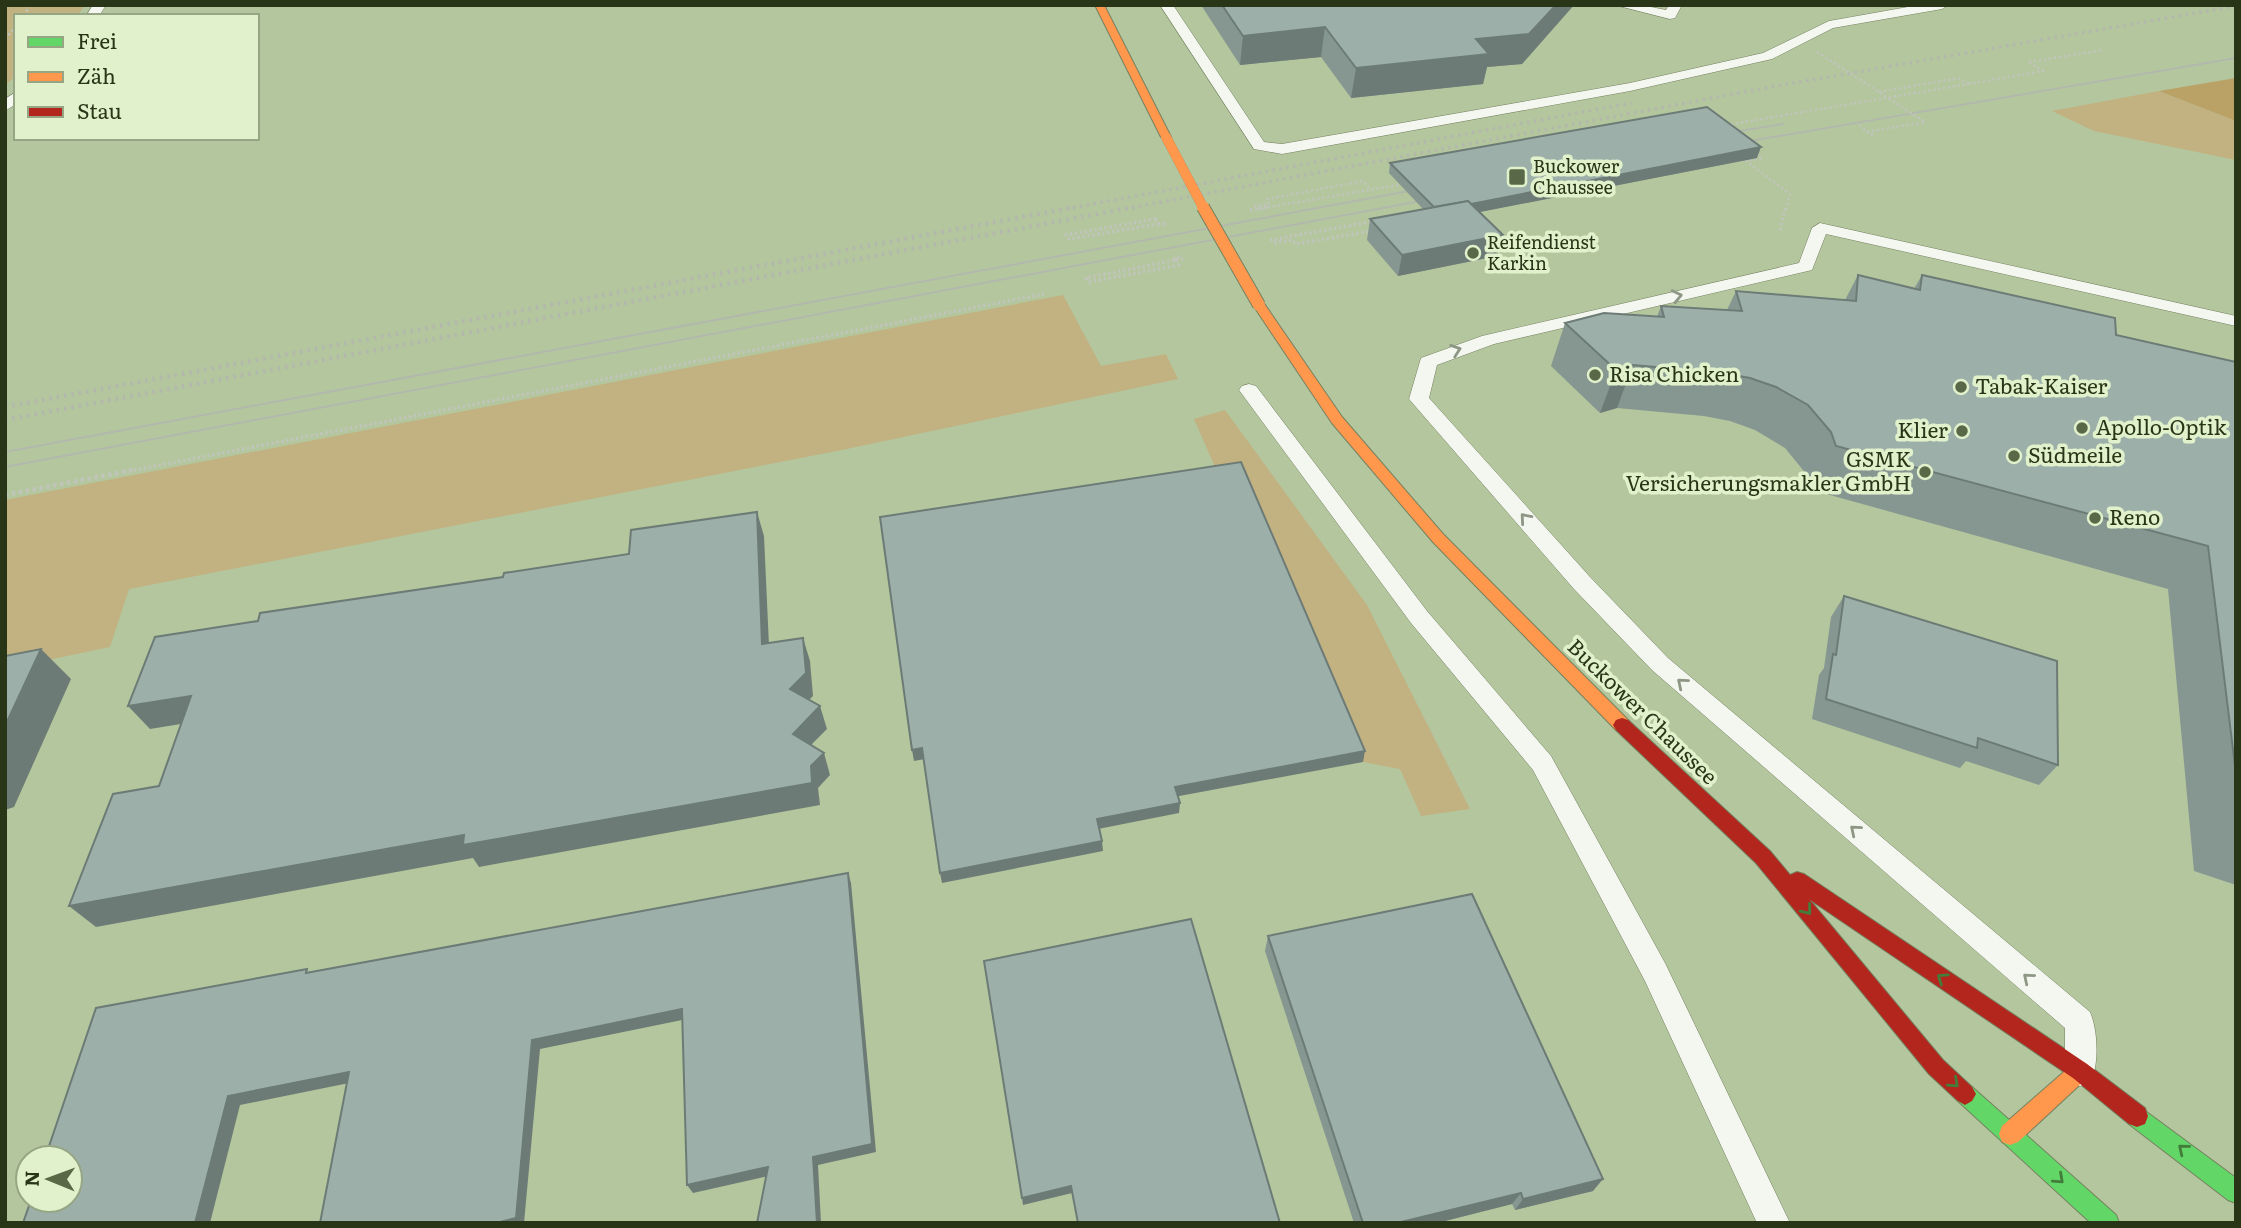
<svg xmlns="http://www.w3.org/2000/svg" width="2241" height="1228" font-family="Literata,serif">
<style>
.green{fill:#c2b181}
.forest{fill:#baa165}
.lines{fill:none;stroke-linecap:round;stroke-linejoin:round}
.lane-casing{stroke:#748160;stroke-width:1}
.fast-casing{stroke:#748160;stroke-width:2}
.slow-casing{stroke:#748160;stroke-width:2}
.jam-casing{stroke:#748160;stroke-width:2}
.path-far2{stroke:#c0c5b9;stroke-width:2.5;stroke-dasharray:2.5 2.5;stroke-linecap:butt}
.path-far1{stroke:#c0c5b9;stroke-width:3.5;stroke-dasharray:2.5 2.5;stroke-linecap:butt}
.path{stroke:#c0c5b9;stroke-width:4.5;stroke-dasharray:3.5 3.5;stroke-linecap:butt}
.lane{fill:#f4f6f0;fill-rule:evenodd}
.fast{fill:#63d668;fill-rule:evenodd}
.slow{fill:#ff974d;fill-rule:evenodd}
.jam{fill:#b3261e;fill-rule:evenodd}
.tram{stroke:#b3b8ad;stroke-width:2}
.rail-far1{stroke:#b3b8ad;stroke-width:3.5;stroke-dasharray:2.5 4.5;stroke-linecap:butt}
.rail{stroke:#b3b8ad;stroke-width:4.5;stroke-dasharray:2.5 5;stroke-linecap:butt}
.slow-bridge-far1-casing{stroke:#748160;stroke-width:10;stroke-linecap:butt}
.slow-bridge-casing{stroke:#748160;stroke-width:14;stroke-linecap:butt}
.path-bridge{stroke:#c0c5b9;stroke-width:2.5;stroke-dasharray:2.5 2.5;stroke-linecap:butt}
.slow-bridge-far1{stroke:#ff974d;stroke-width:10}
.slow-bridge{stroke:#ff974d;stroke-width:12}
.wall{fill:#869791}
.shaded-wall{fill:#6d7b76}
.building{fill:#9cb0a9;stroke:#6d7b76;stroke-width:2}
.oneway{stroke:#8e9684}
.oneway2{stroke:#437d3b}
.poi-dot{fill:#596846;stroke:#e0f1cc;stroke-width:2.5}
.labels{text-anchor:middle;stroke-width:7;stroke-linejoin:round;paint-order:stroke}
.far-poi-label{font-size:18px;fill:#283517;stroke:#e0f1cc;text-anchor:start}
.poi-label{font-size:21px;fill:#283517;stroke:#e0f1cc;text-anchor:start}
.street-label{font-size:21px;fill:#283517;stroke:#e0f1cc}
</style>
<rect width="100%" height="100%" fill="#b4c69d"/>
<g class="green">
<polygon points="5,5 85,5 77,16 16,16 16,76 5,85"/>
<polygon points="2159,91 2236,121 2236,160 2094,131 2052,111"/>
<polygon points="1063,295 1101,366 1166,354 1178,379 837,451 129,589 110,647 5,669 5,500"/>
<polygon points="1225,410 1367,605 1470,809 1421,816 1400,769 1363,762 1219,476 1194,419"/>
</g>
<polygon class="forest" points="2236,78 2236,121 2159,91"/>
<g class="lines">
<g class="lane-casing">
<g id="lane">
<polygon points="93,5 106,5 99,16 86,16"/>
<polygon points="1160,5 1173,5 1264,142 1282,144 1630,83 1763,53 1829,21 1919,5 1948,5 1942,9 1833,28 1772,59 1630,91 1282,154 1254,149"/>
<polygon points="1615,5 1641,5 1666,10 1669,5 1682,5 1675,18 1670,19"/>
<polygon points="16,92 16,104 5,111 5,99"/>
<path d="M 1820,223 L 2236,316 L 2236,326 L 1826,234 L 1812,270 L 1494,344 L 1437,365 L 1429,398 L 1590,577 L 1668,658 L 2090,1012 C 2098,1031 2099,1063 2091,1082 L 2080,1086 L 2069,1082 L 2065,1071 L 2065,1028 L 1652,670 L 1574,589 L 1409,399 L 1421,358 L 1482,336 L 1799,263 L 1812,228 Z"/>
<polygon points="1249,384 1256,386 1427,611 1551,756 1665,963 1790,1223 1757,1223 1645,981 1533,770 1411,623 1242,394 1239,390 1242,386"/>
</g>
</g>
<g class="fast-casing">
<g id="fast">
<polygon points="1965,1083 1972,1087 2116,1215 2119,1223 2091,1223 1958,1101 1954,1094 1958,1087"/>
<polygon points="2137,1105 2236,1178 2236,1203 2228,1200 2129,1124 2126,1116 2129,1108"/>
</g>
</g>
<g class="slow-casing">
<g id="slow">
<polygon points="1095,5 1104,5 1171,137 1170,139 1161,137"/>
<polygon points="1259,301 1263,302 1342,417 1443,534 1628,720 1631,725 1628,730 1622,732 1616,730 1433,542 1332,423 1253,305"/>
<polygon points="2080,1061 2087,1064 2090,1071 2087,1078 2018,1142 2010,1145 2002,1142 1999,1134 2002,1126 2073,1064"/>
</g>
</g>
<g class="jam-casing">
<polygon id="jam" points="1622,718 1628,720 1770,851 1790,875 1797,872 1804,874 2087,1064 2145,1108 2148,1116 2145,1124 2137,1127 2129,1124 2073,1078 1809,899 1943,1060 1972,1087 1976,1094 1972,1101 1965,1105 1958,1101 1929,1074 1756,863 1616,730 1613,725 1616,720"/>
</g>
<g class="path-far2">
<polyline points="24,16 30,5"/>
<polyline points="5,39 16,26"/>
<polyline points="2029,62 2103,50"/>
<polyline points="1968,84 2043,71 2028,62"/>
<polyline points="1726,125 1968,84 1959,78 1878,92"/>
<polyline points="1859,125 1875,137"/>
<polyline points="1867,132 1925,122"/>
<polyline points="1753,151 1761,158 1746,161 1790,194 1786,209"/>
<polyline points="1254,206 1269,204 1267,199 1363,181 1370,189"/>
<polyline points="1258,209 1404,184"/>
</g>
<g class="path-far1">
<polyline points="1250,210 1268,207"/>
<polygon points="1155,219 1158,224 1069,239 1066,235"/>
<polyline points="1158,224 1166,224"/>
<polyline points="1158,224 1165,223"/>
<polyline points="1780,230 1786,207"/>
<polyline points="1270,240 1375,221"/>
<polyline points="1274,243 1292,240 1296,244 1371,231"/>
<polygon points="1176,260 1179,265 1089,282 1086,278"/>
<polyline points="1176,260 1175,258 1183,256"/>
<polyline points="1176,260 1184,259"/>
<polyline points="124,472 1044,294"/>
</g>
<polyline class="path" points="5,495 133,470"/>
<use href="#lane" class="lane"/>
<use href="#fast" class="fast"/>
<use href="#slow" class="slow"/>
<use href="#jam" class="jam"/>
<g class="tram">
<polyline points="1721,134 1783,124"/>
<polyline points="1732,144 2236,58"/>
<polyline points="5,452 1425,188"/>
<polyline points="5,467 1436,198"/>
</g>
<g class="rail-far1">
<polyline points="1066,209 1631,103"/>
<polyline points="1125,209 1765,88 2236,6"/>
</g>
<g class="rail">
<polyline points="5,407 1075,207"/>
<polyline points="5,420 1134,207"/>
</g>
<g class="slow-bridge-far1-casing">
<polyline id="slow-bridge-far1" points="1166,137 1204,209"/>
</g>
<g class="slow-bridge-casing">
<polyline id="slow-bridge" points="1203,207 1259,305"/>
</g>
<polyline class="path-bridge" points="1817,52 1925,122"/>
<use href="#slow-bridge-far1" class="slow-bridge-far1"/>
<use href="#slow-bridge" class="slow-bridge"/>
</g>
<g class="wall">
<polygon points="1201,5 1574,5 1522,64 1487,67 1483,84 1351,98 1321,57 1240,65"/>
<polygon points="1757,158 1479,212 1497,256 1398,276 1367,240 1370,219 1423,209 1389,173 1390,163"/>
<polygon points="1858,275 1914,289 1922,275 2116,335 2236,362 2236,885 2194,871 2168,589 1812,490 1807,475 1785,448 1755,430 1730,421 1704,416 1617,408 1600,413 1551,366 1565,323 1657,317 1661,306 1727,310 1736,291 1845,300"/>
<polygon points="1844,596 2058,765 2039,785 1966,761 1960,768 1812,719 1819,675 1824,668 1831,617"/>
<polygon points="1268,936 1593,1191 1515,1210 1512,1204 1437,1223 1354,1223 1265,951"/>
</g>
<g class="shaded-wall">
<polygon points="1556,5 1574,5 1522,64 1487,67 1483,84 1351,98 1356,68 1476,39"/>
<polygon points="1325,27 1321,57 1240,65 1243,36"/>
<polygon points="1761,147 1757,158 1434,221 1437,210"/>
<polygon points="1503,235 1497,256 1398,276 1402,255"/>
<polygon points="1633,365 1617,408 1600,413 1616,370"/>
<polygon points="757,512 764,536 770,668 762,644"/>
<polygon points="803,638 810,661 813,696 797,712 790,689"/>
<polygon points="41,649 71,679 14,807 5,810 5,726"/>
<polygon points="191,696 211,719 150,729 128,706"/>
<polygon points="820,706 827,729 800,756 793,734"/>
<polygon points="922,748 925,759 914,761 912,750"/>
<polygon points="1365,751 1363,762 1174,797 1175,787"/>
<polygon points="824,753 830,775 818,788 820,805 479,867 473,858 96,927 69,906 811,766"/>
<polygon points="1180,803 1179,813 1098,829 1097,819"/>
<polygon points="1102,841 1103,851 942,883 940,873"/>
<polygon points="848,873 851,883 876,1152 818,1165 821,1223 817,1223 813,1157"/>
<polygon points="682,1009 687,1019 540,1049 524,1223 496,1223 532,1040"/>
<polygon points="349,1072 359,1081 240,1105 210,1223 195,1223 228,1096"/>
<polygon points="768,1167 773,1175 693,1193 687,1185"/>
<polygon points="1603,1179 1593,1191 1515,1210 1523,1199"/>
<polygon points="1071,1186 1072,1193 1023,1205 1022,1198"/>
<polygon points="1521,1193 1512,1204 1437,1223 1397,1223"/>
</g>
<g class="building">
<polygon points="1222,5 1556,5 1529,34 1476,39 1489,54 1356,68 1325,27 1243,36"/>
<polygon points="1707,107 1761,147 1471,204 1468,201 1434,207 1390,163"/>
<polygon points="1468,201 1503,235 1402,255 1370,219"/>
<polygon points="1858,275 1920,290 1922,275 2115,318 2116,335 2236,362 2236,774 2208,546 1836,446 1831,432 1808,405 1776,387 1750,378 1723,373 1633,365 1616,370 1565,323 1604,313 1664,317 1661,306 1742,311 1736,291 1856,301"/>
<polygon points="1241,462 1365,751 1175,787 1180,803 1097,819 1102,841 940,873 922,748 912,750 880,517"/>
<polygon points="757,512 762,644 803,638 806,673 790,689 820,706 793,734 824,753 811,766 812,783 463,845 464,835 69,906 113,794 159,786 191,696 128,706 155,637 258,621 260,613 503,577 504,573 629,554 631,530"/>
<polygon points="1844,596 2057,661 2058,765 1978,738 1977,748 1826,699 1833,654 1836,655"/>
<polygon points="41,649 5,726 5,656"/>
<polygon points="848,873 872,1144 813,1157 817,1223 757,1223 768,1167 687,1185 682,1009 532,1040 516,1218 496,1223 320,1223 349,1072 228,1096 195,1223 23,1223 31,1200 70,1200 70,1158 45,1158 96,1008 307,969 306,973"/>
<polygon points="1472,894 1603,1179 1523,1199 1521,1193 1397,1223 1363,1223 1268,936"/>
<polygon points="1191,919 1280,1223 1078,1223 1071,1186 1022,1198 984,961"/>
</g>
<defs><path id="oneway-chevron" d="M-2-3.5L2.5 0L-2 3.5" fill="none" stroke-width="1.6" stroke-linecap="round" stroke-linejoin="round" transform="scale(1.75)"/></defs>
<g class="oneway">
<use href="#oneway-chevron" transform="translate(1677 296) rotate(-13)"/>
<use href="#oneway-chevron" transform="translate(1456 350) rotate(-19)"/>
<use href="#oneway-chevron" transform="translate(1525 518) rotate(-131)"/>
<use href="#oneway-chevron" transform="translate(1682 683) rotate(-140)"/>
<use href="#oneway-chevron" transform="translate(1855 830) rotate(-140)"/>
<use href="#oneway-chevron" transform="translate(2028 978) rotate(-140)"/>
</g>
<g class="oneway2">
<use href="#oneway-chevron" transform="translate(1807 910) rotate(51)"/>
<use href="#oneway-chevron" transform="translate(1942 978) rotate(-146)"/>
<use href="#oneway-chevron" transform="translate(1954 1083) rotate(42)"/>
<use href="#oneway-chevron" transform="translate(2183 1149) rotate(-141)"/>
<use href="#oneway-chevron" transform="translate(2059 1179) rotate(42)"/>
</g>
<g class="poi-dot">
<rect x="1508" y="168" width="18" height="18" rx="3.5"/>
<circle cx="1473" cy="253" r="7"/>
<circle cx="1595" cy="375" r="7"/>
<circle cx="1961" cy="387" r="7"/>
<circle cx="2082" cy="428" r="7"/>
<circle cx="1962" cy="431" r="7"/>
<circle cx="2014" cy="456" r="7"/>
<circle cx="1925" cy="472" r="7"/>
<circle cx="2095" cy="518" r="7"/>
</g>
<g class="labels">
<g class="far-poi-label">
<text x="1533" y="173">Buckower<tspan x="1533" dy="21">Chaussee</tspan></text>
<text x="1487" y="249">Reifendienst<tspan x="1487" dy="21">Karkin</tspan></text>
</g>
<g class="poi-label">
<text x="1609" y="382">Risa Chicken</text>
<text x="1975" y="394">Tabak-Kaiser</text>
<text x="2096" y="435">Apollo-Optik</text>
<text x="1948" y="438" text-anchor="end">Klier</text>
<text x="2028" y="463">Südmeile</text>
<text x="1911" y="467" text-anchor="end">GSMK<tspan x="1911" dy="24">Versicherungsmakler GmbH</tspan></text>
<text x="2109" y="525">Reno</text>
</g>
<g class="street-label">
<text transform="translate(1642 712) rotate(44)" y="7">Buckower Chaussee</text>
</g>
</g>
<rect width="2241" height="1228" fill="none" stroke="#283517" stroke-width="14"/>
<rect x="14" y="14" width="245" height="126" fill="#e0f1cc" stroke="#96a684" stroke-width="2"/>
<rect x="28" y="37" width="35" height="10" fill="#63d668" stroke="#96a684" stroke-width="2"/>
<text x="77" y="49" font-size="21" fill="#283517">Frei</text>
<rect x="28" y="72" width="35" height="10" fill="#ff974d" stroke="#96a684" stroke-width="2"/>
<text x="77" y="84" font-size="21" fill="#283517">Zäh</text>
<rect x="28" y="107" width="35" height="10" fill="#b3261e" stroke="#96a684" stroke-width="2"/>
<text x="77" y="119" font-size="21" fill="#283517">Stau</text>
<g transform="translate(49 1179) rotate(271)"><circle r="33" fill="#e0f1cc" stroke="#96a684" stroke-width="2"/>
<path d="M0-5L12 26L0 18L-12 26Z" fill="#596846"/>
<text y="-10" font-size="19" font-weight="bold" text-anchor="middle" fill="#283517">N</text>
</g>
</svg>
